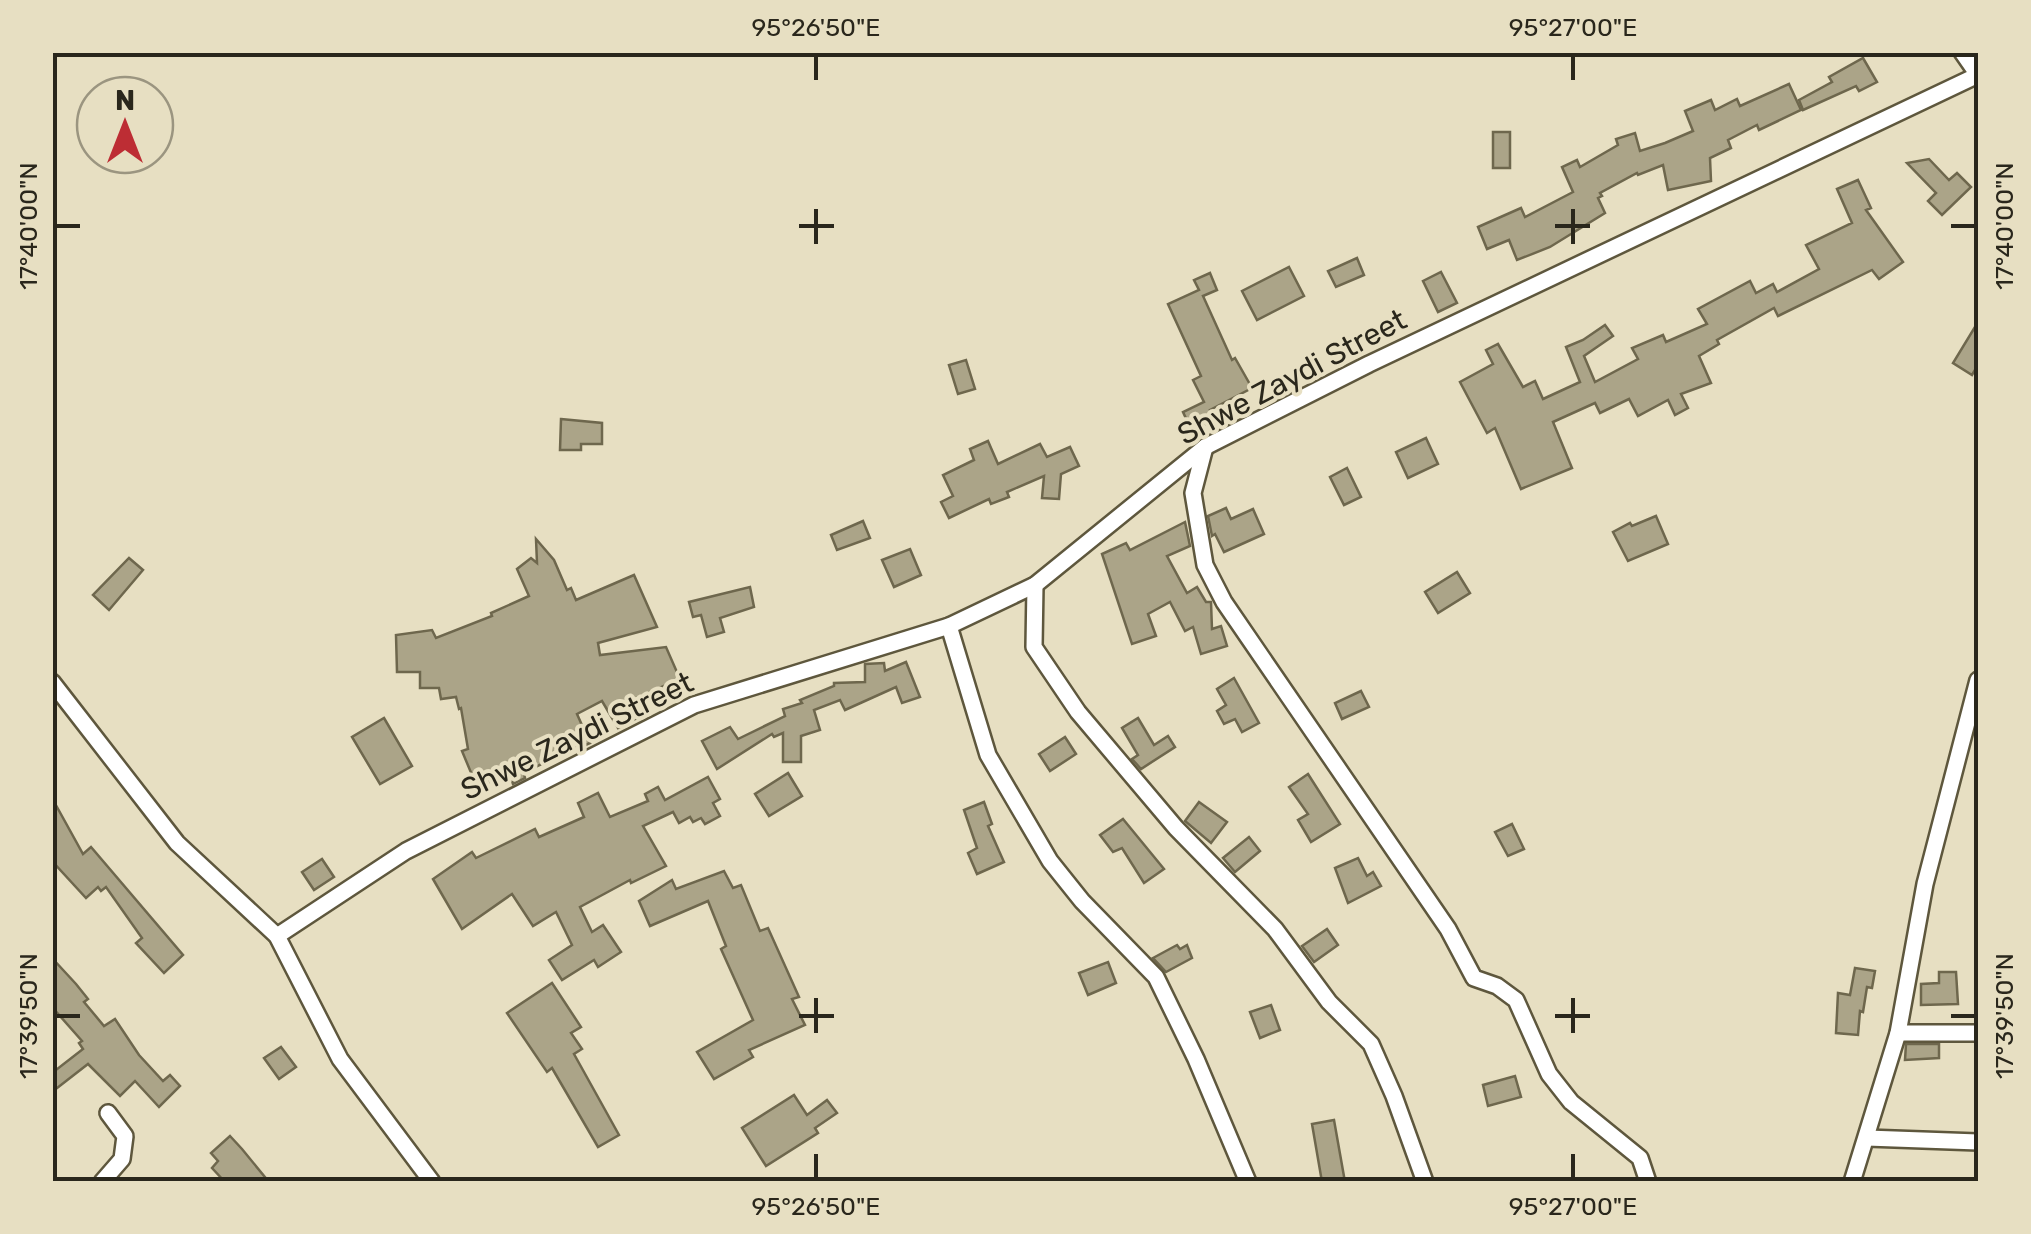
<svg xmlns="http://www.w3.org/2000/svg" width="2031" height="1234" font-family="Rubik,sans-serif">
<style>
.building{fill:#aba488;stroke:#6e674d;stroke-width:2.5}
.lines{fill:none;stroke-linecap:round;stroke-linejoin:round}
.minor-casing{stroke:#5e573d;stroke-width:20}
.minor{stroke:#fff;stroke-width:15}
.ticks{fill:none;stroke:#2a271c;stroke-width:4}
.labels{text-anchor:middle;stroke-width:8;stroke-linejoin:round;paint-order:stroke}
.street-label{font-size:30px;fill:#2a271c;stroke:#e7dfc2}
.neatline{fill:none;stroke:#2a271c;stroke-width:4}
.ticks-label{font-size:25px;text-anchor:middle;fill:#2a271c}
</style>
<rect width="100%" height="100%" fill="#e7dfc2"/>
<g class="building">
<polygon points="1863,58 1877,82 1859,91 1856,86 1803,110 1799,100 1832,82 1829,77"/>
<polygon points="1789,84 1801,110 1759,130 1757,125 1728,140 1731,148 1710,158 1711,181 1668,190 1663,165 1638,175 1637,173 1600,193 1602,196 1598,198 1605,213 1550,247 1517,260 1509,240 1487,249 1478,227 1521,208 1525,217 1573,192 1562,167 1577,160 1580,167 1618,145 1616,139 1635,133 1640,151 1665,143 1693,131 1685,111 1711,100 1715,110 1737,99 1740,106"/>
<rect x="1493" y="132" width="17" height="36"/>
<polygon points="1929,159 1949,180 1957,173 1971,187 1942,215 1928,201 1936,193 1907,163"/>
<polygon points="1858,180 1871,208 1866,210 1903,262 1879,279 1872,270 1778,316 1774,308 1717,340 1719,344 1699,356 1711,383 1681,394 1688,408 1675,415 1668,400 1638,416 1629,399 1600,413 1595,403 1553,422 1572,468 1521,489 1495,428 1487,433 1460,382 1493,364 1486,350 1498,344 1523,387 1535,381 1543,399 1580,382 1566,347 1583,340 1605,325 1613,336 1584,356 1595,382 1638,359 1632,348 1663,335 1666,342 1707,324 1698,309 1750,281 1756,293 1773,284 1777,292 1819,269 1806,245 1852,223 1837,189"/>
<polygon points="1357,258 1364,275 1336,287 1328,271"/>
<polygon points="1289,267 1304,296 1257,320 1242,291"/>
<polygon points="1441,272 1457,303 1438,312 1423,281"/>
<polygon points="1210,273 1217,290 1203,296 1232,360 1235,358 1252,388 1210,410 1215,420 1192,431 1183,412 1204,402 1193,380 1201,376 1168,304 1199,290 1194,280"/>
<polygon points="1978,322 1978,365 1972,375 1953,363"/>
<polygon points="966,360 975,389 958,394 949,365"/>
<polygon points="561,419 602,423 602,444 581,444 581,450 560,450"/>
<polygon points="1426,438 1438,464 1408,478 1396,452"/>
<polygon points="988,441 998,464 1040,444 1047,457 1070,447 1079,466 1061,474 1059,499 1042,498 1044,476 1007,492 1009,497 991,504 989,499 949,518 941,502 953,496 943,475 974,460 970,449"/>
<polygon points="1347,468 1361,497 1344,505 1330,477"/>
<polygon points="1226,508 1231,519 1253,509 1264,534 1224,552 1215,534 1212,536 1208,516"/>
<polygon points="1656,516 1668,544 1628,561 1613,532 1630,523 1632,526"/>
<polygon points="863,521 870,538 837,550 831,535"/>
<polygon points="1185,522 1190,546 1167,556 1187,593 1197,587 1206,602 1211,602 1212,629 1221,626 1227,646 1201,654 1193,627 1185,631 1170,602 1148,614 1156,636 1132,644 1102,554 1126,543 1130,550"/>
<polygon points="536,539 554,560 567,590 571,588 576,600 634,575 657,627 598,643 600,655 666,647 680,679 627,702 637,718 618,728 602,701 577,714 590,743 535,767 524,774 525,778 513,784 510,775 483,785 479,773 472,775 462,751 468,749 461,708 459,709 456,697 441,699 439,688 420,688 420,672 397,672 396,635 432,630 436,638 492,616 491,613 529,596 517,569 531,558 537,563"/>
<polygon points="910,549 921,575 894,587 882,560"/>
<polygon points="129,558 143,570 109,610 93,595"/>
<polygon points="1457,572 1470,593 1438,613 1425,592"/>
<polygon points="750,587 754,607 720,618 724,632 707,637 701,615 693,617 689,602"/>
<polygon points="906,662 920,697 902,703 896,687 845,710 840,700 814,710 820,730 801,736 801,762 783,762 783,733 774,737 772,734 717,769 702,741 730,727 738,739 785,716 783,709 802,703 800,700 834,686 834,683 865,682 865,664 884,663 885,671"/>
<polygon points="1234,678 1259,723 1242,732 1235,719 1224,724 1217,711 1226,705 1217,689"/>
<polygon points="1361,691 1369,707 1342,719 1335,703"/>
<polygon points="384,718 412,766 380,784 352,737"/>
<polygon points="1138,718 1154,745 1168,736 1175,747 1141,769 1132,759 1138,755 1122,728"/>
<polygon points="1065,737 1076,754 1050,771 1039,754"/>
<polygon points="788,773 802,796 769,816 755,794"/>
<polygon points="1308,774 1340,824 1311,842 1298,820 1308,814 1289,787"/>
<polygon points="708,777 720,799 713,803 720,816 705,824 701,818 693,822 690,817 679,823 673,812 643,826 666,866 631,883 630,880 580,907 592,932 603,925 621,952 598,967 594,960 562,980 549,960 572,945 556,912 533,926 512,894 462,929 433,879 472,852 476,858 535,829 539,837 584,817 578,803 598,793 610,817 648,801 645,794 658,787 665,800"/>
<polygon points="52,798 83,854 91,847 183,955 164,973 136,943 142,938 106,887 101,891 98,887 86,898 52,861"/>
<polygon points="984,802 992,824 988,826 1004,862 977,874 968,853 977,848 964,810"/>
<polygon points="1199,802 1227,822 1211,843 1185,821"/>
<polygon points="1123,819 1164,869 1144,883 1122,848 1113,852 1100,835"/>
<polygon points="1512,824 1524,849 1508,856 1495,832"/>
<polygon points="1249,837 1260,851 1235,872 1223,858"/>
<polygon points="1358,858 1367,876 1373,872 1381,886 1348,903 1335,868"/>
<polygon points="322,859 334,877 314,890 302,872"/>
<polygon points="724,871 733,888 741,885 760,931 768,928 799,997 792,999 805,1025 749,1050 753,1057 714,1079 697,1052 753,1020 721,949 726,946 708,901 650,926 639,901 672,880 676,889"/>
<polygon points="1327,929 1338,945 1314,962 1302,946"/>
<polygon points="1177,945 1180,949 1187,945 1192,958 1166,972 1153,958"/>
<polygon points="52,958 76,984 88,999 84,1002 104,1026 115,1019 139,1055 163,1081 170,1075 180,1086 159,1107 135,1081 120,1096 88,1064 52,1092 52,1073 83,1049 79,1043 82,1041 52,1007"/>
<polygon points="1108,962 1116,983 1088,995 1079,973"/>
<polygon points="1855,968 1875,971 1872,988 1867,987 1863,1012 1860,1011 1858,1035 1836,1033 1838,993 1850,995"/>
<polygon points="1939,972 1956,972 1958,1004 1921,1005 1921,984 1939,983"/>
<polygon points="552,983 581,1027 571,1033 582,1049 574,1054 619,1135 598,1147 552,1068 547,1072 507,1013"/>
<polygon points="1271,1005 1280,1030 1260,1038 1250,1012"/>
<polygon points="1906,1044 1939,1044 1939,1058 1905,1060"/>
<polygon points="281,1047 296,1067 279,1079 264,1058"/>
<polygon points="1515,1076 1521,1097 1488,1106 1483,1085"/>
<polygon points="794,1095 807,1115 827,1100 837,1113 815,1128 818,1133 766,1166 742,1128"/>
<polygon points="1334,1120 1345,1182 1322,1182 1312,1124"/>
<polygon points="230,1136 242,1149 269,1182 225,1182 212,1168 218,1161 211,1153"/>
</g>
<g class="lines">
<g class="minor-casing">
<g id="minor">
<polyline points="1962,52 1978,75"/>
<polyline points="1205,447 1193,493 1205,565 1224,602 1448,929 1474,978 1497,986 1516,1000 1549,1074 1571,1102 1640,1158 1648,1182"/>
<polyline points="1035,585 1034,647 1078,712 1176,828 1275,929 1329,1002 1371,1044 1394,1096 1425,1182"/>
<polyline points="949,626 988,755 1050,861 1082,901 1156,977 1196,1059 1248,1182"/>
<polyline points="52,682 177,843 277,936 340,1059 432,1182"/>
<polyline points="277,936 406,851 694,705 949,626 1035,585 1205,447 1369,364 1978,75"/>
<polyline points="1898,1033 1978,1033"/>
<polyline points="1867,1138 1978,1142"/>
<polyline points="102,1182 122,1159 125,1136 108,1113"/>
<polyline points="1852,1182 1898,1033 1925,884 1978,680"/>
</g>
</g>
<use href="#minor" class="minor"/>
</g>
<path class="ticks" d="M 816,55 L 816,80M 1573,55 L 1573,80M 816,209 L 816,244M 1573,209 L 1573,244M 55,226 L 80,226M 799,226 L 834,226M 1555,226 L 1590,226M 1951,226 L 1976,226M 816,998 L 816,1033M 1573,998 L 1573,1033M 55,1016 L 80,1016M 799,1016 L 834,1016M 1555,1016 L 1590,1016M 1951,1016 L 1976,1016M 816,1154 L 816,1179M 1573,1154 L 1573,1179"/>
<g class="labels">
<g class="street-label">
<text transform="translate(1292 377) rotate(-28)" y="10">Shwe Zaydi Street</text>
<text transform="translate(577 736) rotate(-26)" y="10">Shwe Zaydi Street</text>
</g>
</g>
<rect width="2031" height="1234" fill="none" stroke="#e7dfc2" stroke-width="110"/>
<g transform="translate(125 125)"><circle r="48" fill="#e7dfc2" stroke="#9b9580" stroke-width="2.5"/>
<path d="M0-8L18 38L0 25L-18 38Z" fill="#bd2d34"/>
<text y="-15" font-size="28" font-weight="bold" text-anchor="middle" fill="#2a271c">N</text>
</g>
<rect x="55" y="55" width="1921" height="1124" class="neatline"/>
<g class="ticks-label">
<text x="816" y="36">95°26'50"E</text>
<text x="1573" y="36">95°27'00"E</text>
<text transform="translate(28 226) rotate(-90)" y="9">17°40'00"N</text>
<text transform="translate(2004 226) rotate(-90)" y="9">17°40'00"N</text>
<text transform="translate(28 1016) rotate(-90)" y="9">17°39'50"N</text>
<text transform="translate(2004 1016) rotate(-90)" y="9">17°39'50"N</text>
<text x="816" y="1215">95°26'50"E</text>
<text x="1573" y="1215">95°27'00"E</text>
</g>
</svg>
